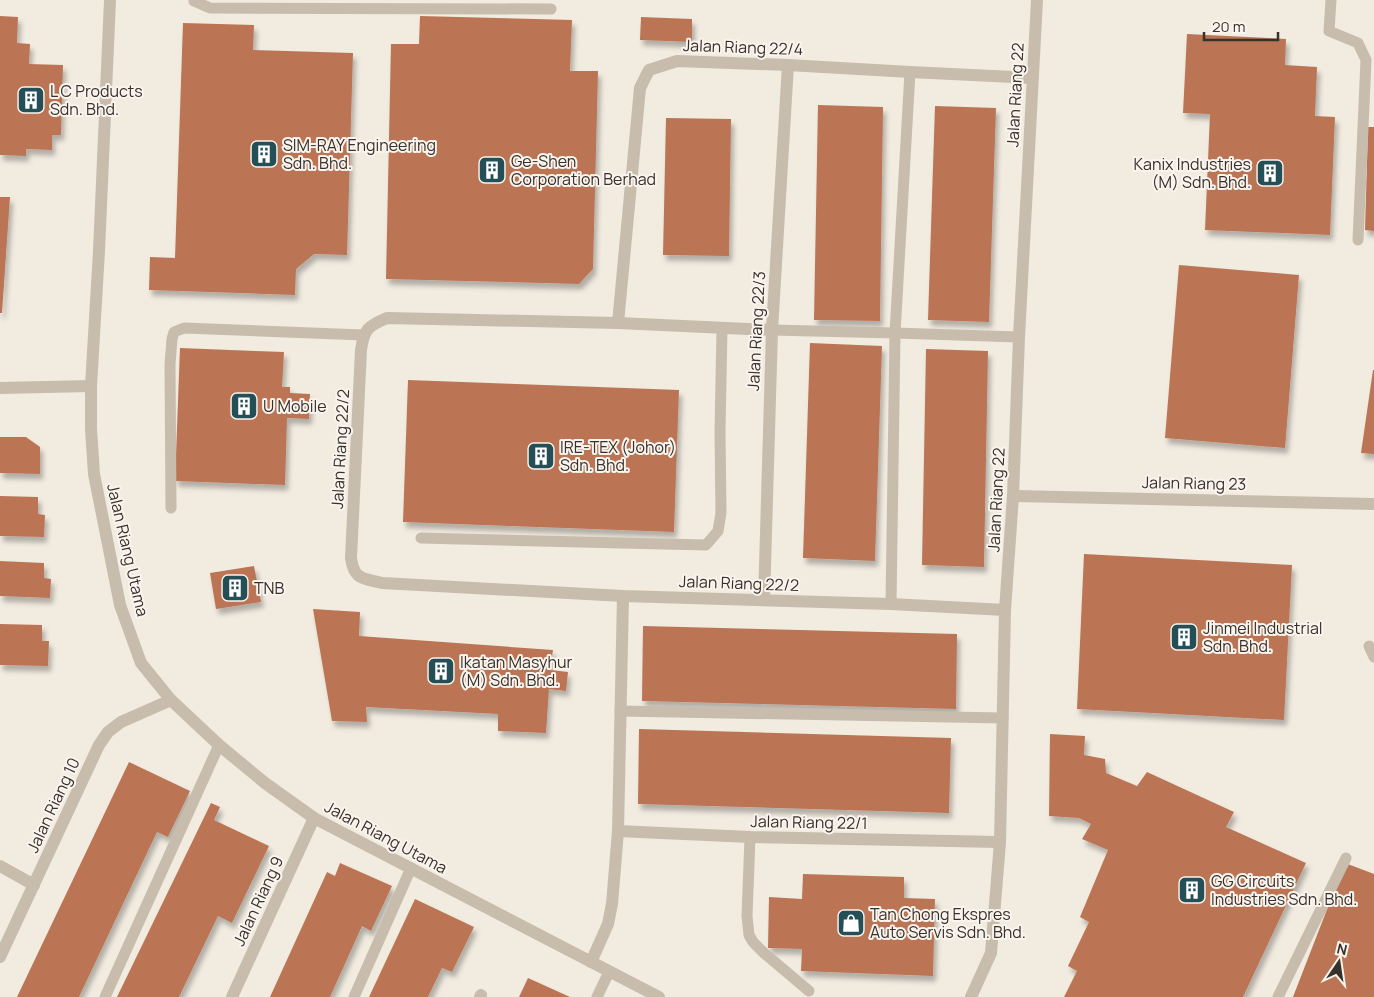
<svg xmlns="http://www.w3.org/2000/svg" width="1374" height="997" font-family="Manrope,sans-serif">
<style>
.building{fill:#bb7555;filter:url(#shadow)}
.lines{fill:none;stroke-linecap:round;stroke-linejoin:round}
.service{stroke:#c8bcad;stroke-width:11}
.minor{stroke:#c8bcad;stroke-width:12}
.labels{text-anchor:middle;stroke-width:4;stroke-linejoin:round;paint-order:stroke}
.street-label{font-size:16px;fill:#38302b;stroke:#f9f4ed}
.poi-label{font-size:16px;fill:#38302b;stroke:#f9f4ed;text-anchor:start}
</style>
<defs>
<filter id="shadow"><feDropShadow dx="3" dy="5.5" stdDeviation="2.5" flood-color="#0004"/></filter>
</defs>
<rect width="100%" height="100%" fill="#f1ebe0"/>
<g class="building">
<polygon points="0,16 18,17 17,43 30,44 29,64 63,65 61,135 52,135 52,150 26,149 26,156 0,155"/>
<polygon points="420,16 572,20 570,71 598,71 593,269 579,284 386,279 391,44 419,44"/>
<polygon points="641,17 692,19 692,42 640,40"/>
<polygon points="183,23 254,25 253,50 353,53 347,255 314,254 296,269 295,295 149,290 150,257 175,258"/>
<polygon points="1187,34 1286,39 1285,65 1317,67 1315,116 1335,117 1330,235 1205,230 1210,114 1183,113"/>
<polygon points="818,105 883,107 880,321 814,320"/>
<polygon points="935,106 996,108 989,322 928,320"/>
<polygon points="666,118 731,119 729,256 663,255"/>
<polygon points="1368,127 1374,127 1374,231 1365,230"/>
<polygon points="0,197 10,197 2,313 0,313"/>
<polygon points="1179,265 1299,275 1285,448 1165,438"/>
<polygon points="810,343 882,346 875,561 803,558"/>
<polygon points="180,348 284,352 282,387 290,387 290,393 310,394 309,419 287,418 285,485 175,481"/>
<polygon points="926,349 988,351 984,567 922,565"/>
<polygon points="1373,370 1374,370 1374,454 1361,453"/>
<polygon points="408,380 679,390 674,532 403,522"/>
<polygon points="0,437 26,437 40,447 40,474 0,473"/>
<polygon points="0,496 38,497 38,514 45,515 44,537 0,536"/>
<polygon points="1084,554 1292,565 1284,720 1077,709"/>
<polygon points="0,561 44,563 44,578 51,579 50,598 0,596"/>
<polygon points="254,566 261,602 216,609 210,573"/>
<polygon points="313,609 360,612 359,636 553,650 550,670 568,672 566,691 549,689 546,733 498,731 498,714 366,707 367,722 332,721"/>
<polygon points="0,624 42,625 42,641 49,641 48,666 0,665"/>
<polygon points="643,626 957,634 956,709 642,701"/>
<polygon points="639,729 951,738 949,813 638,804"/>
<polygon points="1050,734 1085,736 1084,755 1105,759 1106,773 1137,786 1147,772 1234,812 1226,827 1306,863 1243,997 1064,997 1077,971 1068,966 1089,922 1080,917 1108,850 1082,839 1091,824 1079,818 1049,816"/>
<polygon points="129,762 190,791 168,837 157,832 79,997 17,997"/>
<polygon points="211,803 220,807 214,820 269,846 232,923 218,916 179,997 117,997"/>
<polygon points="340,863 392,886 371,931 362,926 330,997 270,997 327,872 335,876"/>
<polygon points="1345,863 1374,874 1374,997 1293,997"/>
<polygon points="803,874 904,877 904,898 935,899 933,976 801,971 802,949 768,948 769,897 802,899"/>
<polygon points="415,899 474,927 452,972 442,968 428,997 369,997"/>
<polygon points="528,978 570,997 519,997"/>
</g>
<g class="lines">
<g class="service">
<polyline points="194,0 194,1 210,8 551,9"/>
<polyline points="1331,0 1329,31 1358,43 1366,60 1358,240"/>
<polyline points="772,330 895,333 1019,337"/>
<polyline points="171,508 170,364 172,339 174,332 184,328 363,335"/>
<polyline points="421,538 706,545 718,531 721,513 720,431 722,329"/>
<polyline points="891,604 895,333 910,72"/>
<polyline points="1369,646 1374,657"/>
<polyline points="620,711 1003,718"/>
<polyline points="750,837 747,916 749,935 753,942 764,953 809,991"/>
<polyline points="105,997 219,745"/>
<polyline points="354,997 411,868"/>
<polyline points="597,997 609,972"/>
<polyline points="1278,997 1346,858"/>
</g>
<g class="minor">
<polyline points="110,0 99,251 91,386 91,429 94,474 120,605 141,663 171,700 219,745 265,783 314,818 659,997"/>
<polyline points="618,323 640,88 649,70 677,61 788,65 910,72 1032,78"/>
<path d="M 772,330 L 618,323 L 387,318 C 368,326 364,329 361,350 L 351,558 C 354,580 363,578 382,583 L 623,596 L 891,604 L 1005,610"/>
<polyline points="0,388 91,386"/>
<polyline points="1013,496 1374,504"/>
<polyline points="764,600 772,330 788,65"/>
<polyline points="618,831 750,837 1000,842"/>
<polyline points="0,866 34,885"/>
<polyline points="0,957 99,745 108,732 121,722 171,700"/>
<polyline points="591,962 608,924 612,904 618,831 623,596"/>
<polyline points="232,997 314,818"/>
<polyline points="480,997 481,995"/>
<polyline points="971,997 991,953 1000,842 1005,610 1013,496 1019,337 1037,0"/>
</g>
</g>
<defs>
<g id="building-square" transform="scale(1.4375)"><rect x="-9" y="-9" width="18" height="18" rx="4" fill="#244f56" stroke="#f9f4ed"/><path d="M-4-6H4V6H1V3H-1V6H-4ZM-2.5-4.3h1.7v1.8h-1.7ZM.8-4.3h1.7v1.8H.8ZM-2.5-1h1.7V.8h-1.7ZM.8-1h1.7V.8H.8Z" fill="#fff"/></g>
<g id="shop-square" transform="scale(1.4375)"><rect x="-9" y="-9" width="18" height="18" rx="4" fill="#244f56" stroke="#f9f4ed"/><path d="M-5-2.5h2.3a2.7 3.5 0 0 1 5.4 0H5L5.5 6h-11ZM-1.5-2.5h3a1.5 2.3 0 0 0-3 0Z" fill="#fff"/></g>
</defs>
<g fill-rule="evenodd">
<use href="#building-square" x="31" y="100"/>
<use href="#building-square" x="264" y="154"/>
<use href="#building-square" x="492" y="170"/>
<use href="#building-square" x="1270" y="173"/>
<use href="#building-square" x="244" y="406"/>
<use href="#building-square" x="541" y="456"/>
<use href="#building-square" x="235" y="588"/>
<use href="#building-square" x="1184" y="637"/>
<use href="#building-square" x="441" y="671"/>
<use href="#building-square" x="1192" y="890"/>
<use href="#shop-square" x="851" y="923"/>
</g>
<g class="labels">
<g class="street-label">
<text transform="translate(743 47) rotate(2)" y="6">Jalan Riang 22/4</text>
<text transform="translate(1015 95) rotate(-87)" y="6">Jalan Riang 22</text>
<text transform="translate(756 331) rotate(-87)" y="6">Jalan Riang 22/3</text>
<text transform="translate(340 449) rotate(-87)" y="6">Jalan Riang 22/2</text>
<text transform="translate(1194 483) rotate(1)" y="6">Jalan Riang 23</text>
<text transform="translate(996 500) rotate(-87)" y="6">Jalan Riang 22</text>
<text transform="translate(128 550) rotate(77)" y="6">Jalan Riang Utama</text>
<text transform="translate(739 583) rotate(2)" y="6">Jalan Riang 22/2</text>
<text transform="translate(53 805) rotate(-65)" y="6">Jalan Riang 10</text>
<text transform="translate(809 822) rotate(1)" y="6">Jalan Riang 22/1</text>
<text transform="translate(386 837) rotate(28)" y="6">Jalan Riang Utama</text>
<text transform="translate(258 901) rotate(-65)" y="6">Jalan Riang 9</text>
</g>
<g class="poi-label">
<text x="50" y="97">L C Products<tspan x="50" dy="18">Sdn. Bhd.</tspan></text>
<text x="283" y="151">SIM-RAY Engineering<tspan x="283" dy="18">Sdn. Bhd.</tspan></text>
<text x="511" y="167">Ge-Shen<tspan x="511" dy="18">Corporation Berhad</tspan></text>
<text x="1251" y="170" text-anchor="end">Kanix Industries<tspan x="1251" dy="18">(M) Sdn. Bhd.</tspan></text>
<text x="263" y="412">U Mobile</text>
<text x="560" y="453">IRE-TEX (Johor)<tspan x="560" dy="18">Sdn. Bhd.</tspan></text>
<text x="254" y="594">TNB</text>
<text x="1203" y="634">Jinmei Industrial<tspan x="1203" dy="18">Sdn. Bhd.</tspan></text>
<text x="460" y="668">Ikatan Masyhur<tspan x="460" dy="18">(M) Sdn. Bhd.</tspan></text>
<text x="1211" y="887">GG Circuits<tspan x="1211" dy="18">Industries Sdn. Bhd.</tspan></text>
<text x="870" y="920">Tan Chong Ekspres<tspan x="870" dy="18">Auto Servis Sdn. Bhd.</tspan></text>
</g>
</g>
<g transform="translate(1339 962) rotate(13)" stroke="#f9f4ed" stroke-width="4" paint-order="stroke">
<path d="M0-4L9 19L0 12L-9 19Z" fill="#38302b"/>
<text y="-8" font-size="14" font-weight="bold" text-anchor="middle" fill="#38302b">N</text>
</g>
<path d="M1204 32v8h74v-8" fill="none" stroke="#38302b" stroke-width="2.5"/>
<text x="1212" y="32" font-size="15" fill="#38302b" stroke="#f9f4ed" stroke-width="4" paint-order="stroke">20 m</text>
</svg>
